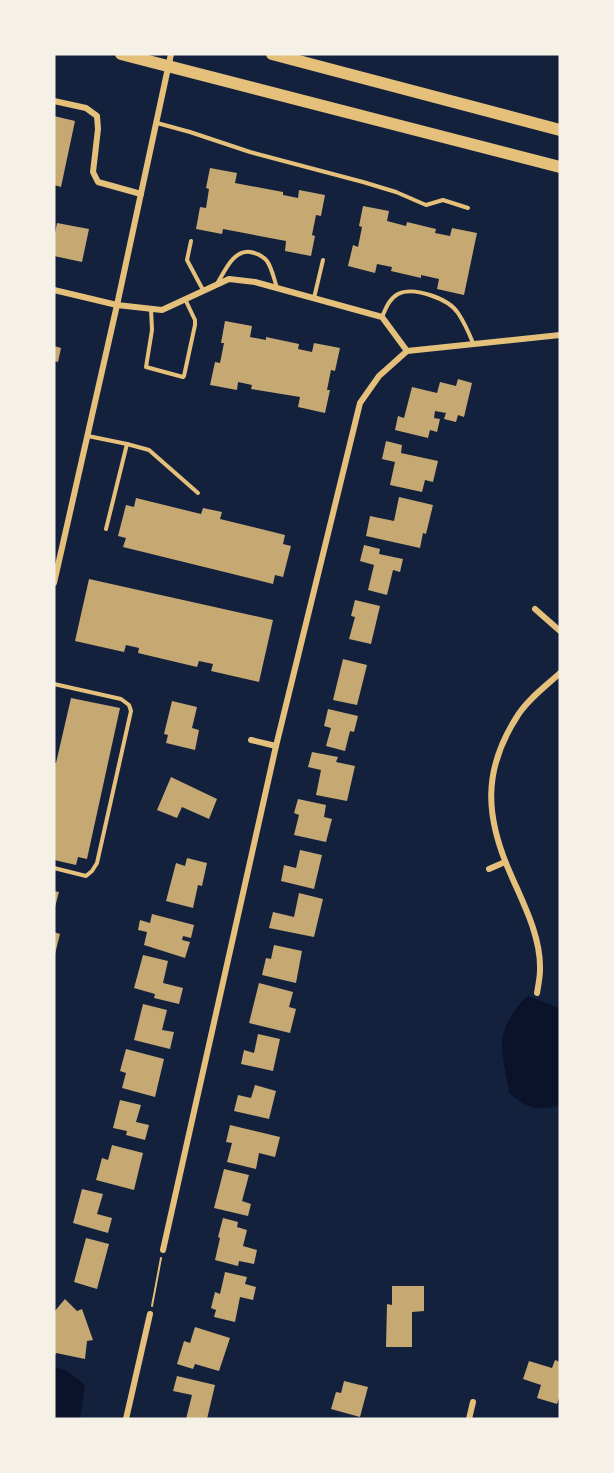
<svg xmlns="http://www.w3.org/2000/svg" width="614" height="1473" font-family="'Fira Sans Condensed',sans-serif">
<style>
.water{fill:#0b132b}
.building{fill:#c6a872}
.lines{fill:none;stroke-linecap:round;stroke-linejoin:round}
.path{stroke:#e5c07b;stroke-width:2}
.service{stroke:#e5c07b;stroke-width:4}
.minor{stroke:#e5c07b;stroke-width:6}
.trunk{stroke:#e5c07b;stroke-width:12}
</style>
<rect width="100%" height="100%" fill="#14213d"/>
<g class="water">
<path d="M 528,996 L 560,1008 L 560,1100 L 558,1106 C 536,1111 526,1108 509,1093 C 507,1078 501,1055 502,1041 C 504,1024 516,1006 528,996 Z"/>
<polygon points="54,1367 66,1370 85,1385 80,1419 54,1419"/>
</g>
<g class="building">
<polygon points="54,116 75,121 61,187 54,185"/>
<polygon points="210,168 237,173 235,183 283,192 283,195 298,198 299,190 325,195 321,216 316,215 312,235 315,236 311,256 285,251 286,241 223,229 222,234 196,229 200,207 206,208 209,189 206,188"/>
<polygon points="363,206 389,211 387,221 406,226 407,222 436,229 435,233 450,236 452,228 477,233 464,295 437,289 439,279 421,275 421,278 391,271 392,267 377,264 375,273 348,266 353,245 358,247 362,227 359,226"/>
<polygon points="57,223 89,229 82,262 54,256 54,239"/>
<polygon points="225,321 252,326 250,337 266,340 266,337 299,344 298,349 312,352 314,343 340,348 335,371 331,370 327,390 330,390 325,413 298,407 300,397 251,389 252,385 238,382 237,390 210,385 215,362 220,363 224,343 221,343"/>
<polygon points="54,346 61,348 58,362 54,361"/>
<polygon points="458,379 472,383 464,417 458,415 456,422 444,419 446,413 435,411 434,418 440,419 437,432 430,430 428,438 395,430 398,416 404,418 412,387 437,393 440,382 456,386"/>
<polygon points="386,441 402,445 401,453 438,461 433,482 425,480 422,492 390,485 395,462 382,459"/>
<polygon points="399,497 433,505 426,534 423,533 420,548 366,536 370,516 394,521"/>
<polygon points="136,498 201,514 203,508 222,512 220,519 285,535 283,544 291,546 283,577 275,575 273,584 123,547 126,538 118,536 126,505 134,507"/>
<polygon points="364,545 380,549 379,554 403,559 400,572 393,570 387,595 368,590 374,565 360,561"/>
<polygon points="89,579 273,620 259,682 211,671 213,664 199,661 197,667 138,653 139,648 126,645 124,652 75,641"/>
<polygon points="355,600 380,606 371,644 349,639 355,617 351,616"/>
<polygon points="343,659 367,665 357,705 333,700"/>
<polygon points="71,698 120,708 87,859 78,857 76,865 54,860 54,763 56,763"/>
<polygon points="172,701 197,707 192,728 199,730 195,750 166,743 168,735 164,734"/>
<polygon points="328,709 358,716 354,732 350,731 345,751 326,746 331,728 324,726"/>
<polygon points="312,752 338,757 336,762 355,766 347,801 316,795 321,770 308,767"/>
<polygon points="171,777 217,799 209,819 182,807 177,818 157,810"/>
<polygon points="298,799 326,805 324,817 332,819 326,842 294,835 299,815 294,813"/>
<polygon points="300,850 322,855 314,889 281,881 284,865 296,868"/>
<polygon points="187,858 207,863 202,886 198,885 193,908 166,901 176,863 185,866"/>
<polygon points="54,891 59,892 55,907 54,907"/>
<polygon points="299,893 323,899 314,937 269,928 273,912 294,917"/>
<polygon points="152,914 194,925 191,938 183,936 182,940 190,942 185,958 144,945 147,932 138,930 140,920 150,923"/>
<polygon points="54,932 60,934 55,954 54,954"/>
<polygon points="274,945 302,951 296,983 262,975 266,958 271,959"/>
<polygon points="143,955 168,961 163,983 183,988 179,1004 154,998 155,994 134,988"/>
<polygon points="259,983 293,992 289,1007 296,1009 290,1033 249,1023"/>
<polygon points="143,1004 167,1010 162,1030 174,1032 170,1049 134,1040"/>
<polygon points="258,1034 280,1039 273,1071 241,1064 244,1050 254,1053"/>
<polygon points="126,1049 164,1059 155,1097 122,1088 126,1073 120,1071"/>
<polygon points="255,1085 276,1091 269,1119 234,1111 238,1095 251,1098"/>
<polygon points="120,1100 141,1105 136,1122 149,1125 145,1140 126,1135 127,1131 113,1128"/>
<polygon points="230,1125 280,1137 275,1157 259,1153 256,1169 227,1162 232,1143 226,1142"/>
<polygon points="112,1145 143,1153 134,1190 96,1180 102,1158 108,1160"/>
<polygon points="224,1169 249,1175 242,1201 251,1204 248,1216 214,1208"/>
<polygon points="82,1189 103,1194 97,1214 112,1218 108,1233 73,1223"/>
<polygon points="223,1218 238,1222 237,1227 247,1230 243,1246 257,1250 254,1264 239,1261 238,1266 215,1260 220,1238 218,1237"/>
<polygon points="86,1238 109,1244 97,1289 74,1282"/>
<polygon points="225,1272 247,1277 245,1284 256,1287 253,1300 240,1297 235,1322 214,1317 216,1310 211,1308 215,1292 220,1294"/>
<polygon points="392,1286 424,1286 424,1311 412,1312 412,1347 386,1347 387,1304 392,1305"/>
<polygon points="65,1299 77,1311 82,1309 93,1340 87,1341 85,1359 56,1353 54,1357 54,1312"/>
<polygon points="195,1327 230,1338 219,1371 195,1364 193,1369 177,1364 184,1341 190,1343"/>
<polygon points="555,1360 560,1362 560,1395 557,1404 537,1398 541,1385 523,1379 529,1361 552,1368"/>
<polygon points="177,1376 215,1385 207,1419 186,1419 192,1395 173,1391"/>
<polygon points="344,1381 368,1387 360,1417 331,1409 336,1392 341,1393"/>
</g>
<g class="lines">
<polyline class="path" points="152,1306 161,1258"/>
<g class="service">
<polyline points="157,123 190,132 250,152 363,182 396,192 426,205 443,200 468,208"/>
<polyline points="191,241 187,260 203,290"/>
<path d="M 217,284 C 225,271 233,250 250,252 C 256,253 262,255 267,261 C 272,268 274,279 277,288"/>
<polyline points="314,298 323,260"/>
<polyline points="151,309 152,330 146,367 183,377 184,376 195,325 195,320 185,299"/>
<path d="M 382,317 C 386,308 389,299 398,294 C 414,286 449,299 458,313 C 464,322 469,333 473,343"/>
<polyline points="88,436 127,444 106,529"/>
<polyline points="127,444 149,450 198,493"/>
<polyline points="54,684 121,699 129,705 131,711 97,863 92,871 86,876 54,868"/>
</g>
<g class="minor">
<polyline points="54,101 86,108 97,116 98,129 93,172 98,182 141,194"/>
<polyline points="54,290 117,305 162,310 229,279 255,282 382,317 407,351"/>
<polyline points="54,583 117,305 171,54"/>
<polyline points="535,609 560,631"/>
<polyline points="251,740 276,746"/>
<polyline points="489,869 505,862"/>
<path d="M 537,993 C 538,986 540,978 540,970 C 541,937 524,905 511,875 C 485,817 482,770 518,715 C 528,699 546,686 560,673"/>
<polyline points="163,1250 276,746 360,403 379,376 407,351 560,335"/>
<polyline points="126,1419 150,1314"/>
<polyline points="469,1419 473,1402"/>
</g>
<g class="trunk">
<polyline points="121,54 560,167"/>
<polyline points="272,54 560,130"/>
</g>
</g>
<rect width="614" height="1473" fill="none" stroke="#f6f1e7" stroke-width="111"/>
</svg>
